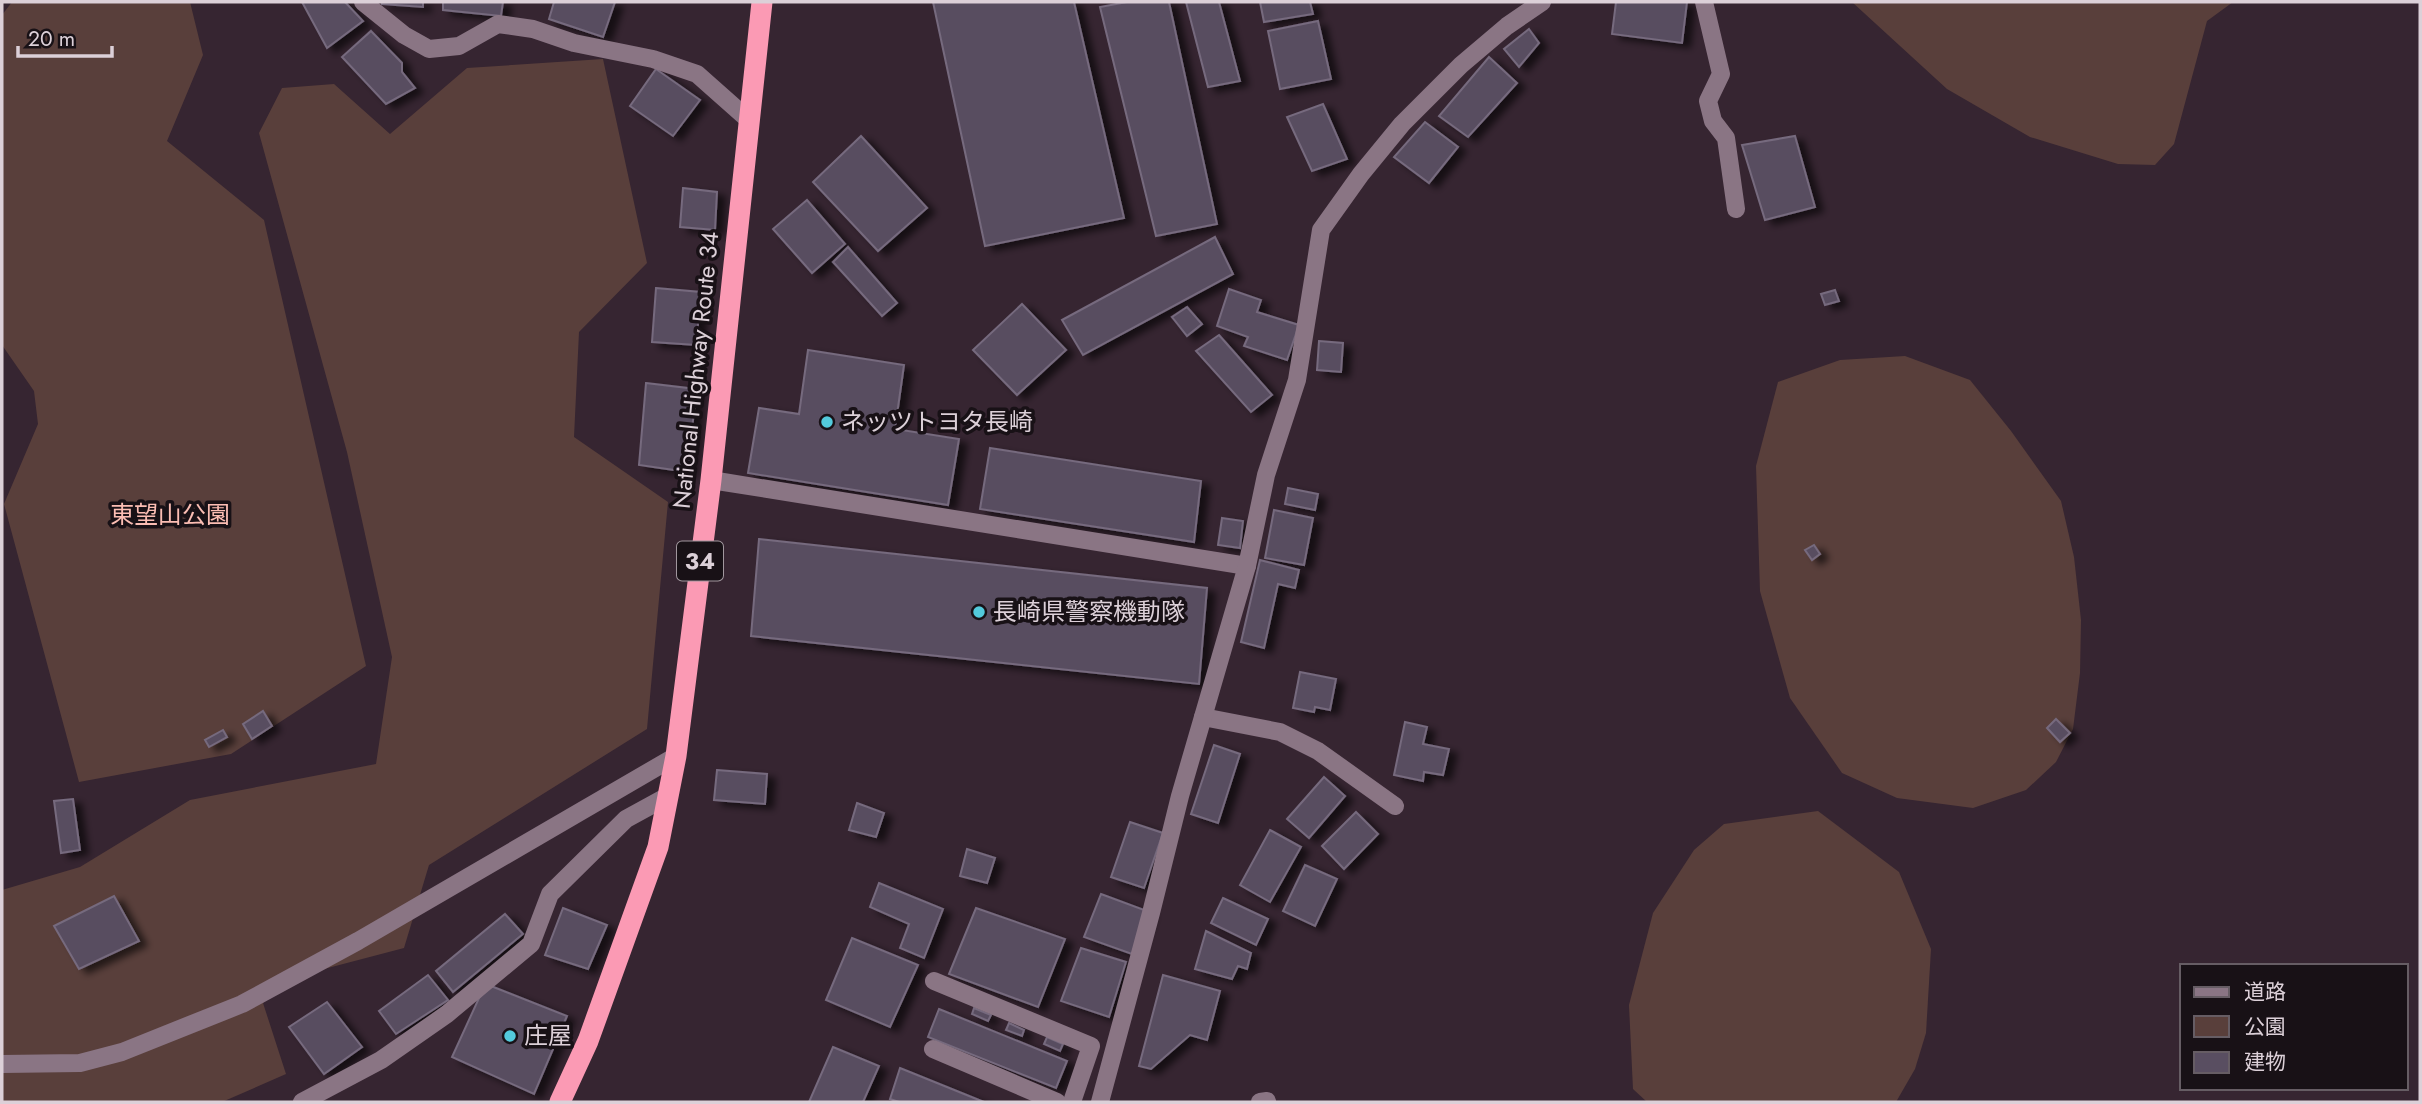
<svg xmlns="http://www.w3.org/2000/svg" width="2422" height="1104" font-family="Jost,'Noto Sans JP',sans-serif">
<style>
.green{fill:#593f3b}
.building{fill:#594e61;stroke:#766a7e;stroke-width:2;filter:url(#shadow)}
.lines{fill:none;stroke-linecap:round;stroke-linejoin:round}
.street{stroke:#8a7584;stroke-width:18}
.secondary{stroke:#8a7584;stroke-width:18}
.highway{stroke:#fb9ab4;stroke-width:21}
.poi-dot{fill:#53cadc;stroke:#181116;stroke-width:2.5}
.labels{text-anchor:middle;stroke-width:7;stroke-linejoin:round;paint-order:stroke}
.shield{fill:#181116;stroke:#a1979e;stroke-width:2}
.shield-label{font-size:23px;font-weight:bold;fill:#dcd0d8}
.street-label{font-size:24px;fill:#dcd0d8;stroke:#181116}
.poi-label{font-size:24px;fill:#dcd0d8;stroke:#181116;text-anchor:start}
.park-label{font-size:24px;fill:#fbbdb3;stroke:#181116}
</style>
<defs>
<filter id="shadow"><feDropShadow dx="8" dy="4.5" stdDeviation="3.5" flood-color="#0009"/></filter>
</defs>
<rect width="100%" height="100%" fill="#362531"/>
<g class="green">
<polygon points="12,2 190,2 203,55 167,141 264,220 366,666 231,754 79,782 4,504 38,424 34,391 2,345 2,15"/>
<polygon points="1852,2 2233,2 2207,21 2174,144 2155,165 2118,164 2030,137 1947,89"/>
<polygon points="603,59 647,263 579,332 574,437 668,502 647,729 429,865 404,948 305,974 263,1003 286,1074 222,1102 2,1102 2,890 80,867 190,800 376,764 392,657 347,452 259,133 282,88 334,84 390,134 467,68"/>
<polygon points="1905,356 1970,380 2011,431 2061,501 2074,557 2081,620 2080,673 2073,729 2056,762 2026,790 1973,808 1897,798 1842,773 1790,698 1760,591 1756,466 1778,382 1840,360"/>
<polygon points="1818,811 1899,872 1931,949 1926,1033 1915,1069 1896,1102 1647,1102 1633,1089 1629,1005 1653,913 1694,850 1724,824"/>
</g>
<g class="building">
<polygon points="302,2 345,2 363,21 327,48"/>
<polygon points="382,2 423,2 423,7 382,4"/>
<polygon points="443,2 503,2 501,16 443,10"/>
<polygon points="554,2 615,2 603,37 549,19"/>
<polygon points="933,2 1074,2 1124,218 985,246"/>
<polygon points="1127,2 1169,2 1217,224 1156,236 1100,7"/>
<polygon points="1186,2 1219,2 1240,81 1208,87"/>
<polygon points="1260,2 1310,2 1313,14 1264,22"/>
<polygon points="1616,2 1687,2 1682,43 1612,34"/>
<polygon points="1318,21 1331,79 1280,89 1268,31"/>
<polygon points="1529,29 1539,43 1519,67 1504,49"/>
<polygon points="371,31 402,63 402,72 415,88 386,104 342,57"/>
<polygon points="1489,57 1517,83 1468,137 1439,116"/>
<polygon points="656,69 700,100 673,136 630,106"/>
<polygon points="1323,104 1347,159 1312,171 1287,117"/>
<polygon points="1425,122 1458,147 1429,183 1394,157"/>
<polygon points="861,136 927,208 878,251 813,182"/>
<polygon points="1795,136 1815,207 1765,220 1742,145"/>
<polygon points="683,188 717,192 715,230 680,227"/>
<polygon points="807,200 845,244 812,273 773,229"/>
<polygon points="1215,237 1233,274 1083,355 1062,320"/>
<polygon points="848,247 897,303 882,316 833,262"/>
<polygon points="656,288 701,292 696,345 652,342"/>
<polygon points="1229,289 1261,300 1257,312 1299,325 1287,360 1244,346 1248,337 1217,326"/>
<polygon points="1835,290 1839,301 1825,305 1821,294"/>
<polygon points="1022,304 1066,350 1017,395 973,350"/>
<polygon points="1187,307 1202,324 1187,336 1172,317"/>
<polygon points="1219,335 1272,395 1251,412 1196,351"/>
<polygon points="1319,341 1343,343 1341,372 1317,370"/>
<polygon points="808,350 904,365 895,429 959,439 948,505 748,473 759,408 799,414"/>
<polygon points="646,383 696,389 688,472 639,465"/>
<polygon points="990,448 1201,481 1194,542 980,509"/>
<polygon points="1288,488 1318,494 1315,510 1285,504"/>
<polygon points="1274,510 1313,518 1304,565 1265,558"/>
<polygon points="1222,518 1243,521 1240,548 1218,545"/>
<polygon points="759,539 1207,588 1199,684 751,636"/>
<polygon points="1814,545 1820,554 1812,560 1805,550"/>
<polygon points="1260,560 1299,570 1295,588 1278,584 1264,648 1241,642"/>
<polygon points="1300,672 1336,679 1330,710 1315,707 1314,712 1293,708"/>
<polygon points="263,711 272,726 252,739 243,724"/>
<polygon points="2056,719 2070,733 2060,742 2047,728"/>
<polygon points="1405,722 1427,727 1423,744 1449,749 1443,775 1424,772 1423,781 1394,775"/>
<polygon points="223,730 227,737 209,747 205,740"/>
<polygon points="1214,745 1240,754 1218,823 1191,814"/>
<polygon points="717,770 767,774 765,804 714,800"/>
<polygon points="1324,777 1345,796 1309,838 1287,819"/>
<polygon points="73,799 80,850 61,853 54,801"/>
<polygon points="857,803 884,813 876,837 849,830"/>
<polygon points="1356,812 1378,834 1344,869 1322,846"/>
<polygon points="1130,822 1163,833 1144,888 1111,877"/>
<polygon points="1270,830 1301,847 1270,902 1240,885"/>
<polygon points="967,849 995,858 987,883 960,876"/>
<polygon points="1305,865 1337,879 1315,926 1283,911"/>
<polygon points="879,883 943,909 924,958 900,948 909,924 870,907"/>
<polygon points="1101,894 1147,911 1132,954 1084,937"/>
<polygon points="114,896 139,941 79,969 54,926"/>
<polygon points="1223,898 1268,919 1256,945 1211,923"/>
<polygon points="563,908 607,925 588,969 545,955"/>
<polygon points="976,908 1065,939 1038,1007 949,974"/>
<polygon points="505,914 523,934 453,992 436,971"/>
<polygon points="1206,931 1251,953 1247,969 1238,966 1232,979 1195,969"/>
<polygon points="852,938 918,965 890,1027 826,1000"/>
<polygon points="1081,948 1126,962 1109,1017 1061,1001"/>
<polygon points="428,975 448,1000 396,1034 379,1011"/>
<polygon points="1163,975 1220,991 1207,1040 1190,1035 1151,1069 1139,1066"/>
<polygon points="491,986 567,1016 534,1094 452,1057 479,998"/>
<polygon points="327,1002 362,1047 324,1074 289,1027"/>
<polygon points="974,1008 991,1015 988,1021 972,1014"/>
<polygon points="939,1009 1067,1061 1056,1088 928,1037"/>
<polygon points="1009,1023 1024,1030 1022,1036 1006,1030"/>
<polygon points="1047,1037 1063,1044 1060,1051 1044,1044"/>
<polygon points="833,1047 879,1066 863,1102 809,1102"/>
<polygon points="900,1068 984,1102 899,1102 890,1099"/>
</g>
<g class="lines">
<g class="street">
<polyline points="363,2 404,35 429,49 459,46 498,24 533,29 574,43 653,59 697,74 750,121"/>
<polyline points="1704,2 1721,74 1708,101 1713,121 1726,138 1736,209"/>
<polyline points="711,480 1247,566"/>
<polyline points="1203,717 1280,732 1318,751 1395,806"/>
<polyline points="934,981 1091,1046 1072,1102"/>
<polyline points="933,1049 1057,1102"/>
<polyline points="302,1102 381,1060 447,1014 531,944 550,894 626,819 668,796"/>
<polyline points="1100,1102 1151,913 1180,796 1247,566 1266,475 1297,380 1321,230 1361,174 1402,124 1461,65 1507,26 1542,2"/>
<polyline points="1260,1102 1267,1101"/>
</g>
<polyline class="secondary" points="2,1064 80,1063 122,1052 242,1004 358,941 676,756"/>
<polyline class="highway" points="560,1102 588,1041 658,847 676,756 711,480 762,2"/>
</g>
<g class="poi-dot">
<circle cx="827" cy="422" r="7"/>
<circle cx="979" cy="612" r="7"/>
<circle cx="510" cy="1036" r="7"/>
</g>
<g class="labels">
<rect class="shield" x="677" y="541.5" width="46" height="39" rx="5"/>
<g class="shield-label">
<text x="700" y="569">34</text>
</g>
<g class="street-label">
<text transform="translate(696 370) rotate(-84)" y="8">National Highway Route 34</text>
</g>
<g class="poi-label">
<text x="841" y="430">ネッツトヨタ長崎</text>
<text x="993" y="620">長崎県警察機動隊</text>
<text x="524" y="1044">庄屋</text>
</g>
<g class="park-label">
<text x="170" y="523">東望山公園</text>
</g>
</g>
<rect width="2422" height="1104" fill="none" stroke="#dcd0d8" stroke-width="7"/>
<rect x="2180" y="964" width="228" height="126" fill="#181116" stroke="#665d64" stroke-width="2"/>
<rect x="2194" y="987" width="35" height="10" fill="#8a7584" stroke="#665d64" stroke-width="2"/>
<text x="2244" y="999" font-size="21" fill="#dcd0d8">道路</text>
<rect x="2194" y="1016" width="35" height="21" fill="#593f3b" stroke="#665d64" stroke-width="2"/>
<text x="2244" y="1034" font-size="21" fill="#dcd0d8">公園</text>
<rect x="2194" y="1052" width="35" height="21" fill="#594e61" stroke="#665d64" stroke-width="2"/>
<text x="2244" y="1069" font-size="21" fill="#dcd0d8">建物</text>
<path d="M18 46v10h94v-10" fill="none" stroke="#dcd0d8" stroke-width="3.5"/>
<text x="28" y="46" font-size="21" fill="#dcd0d8" stroke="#181116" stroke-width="5" paint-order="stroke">20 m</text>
</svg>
